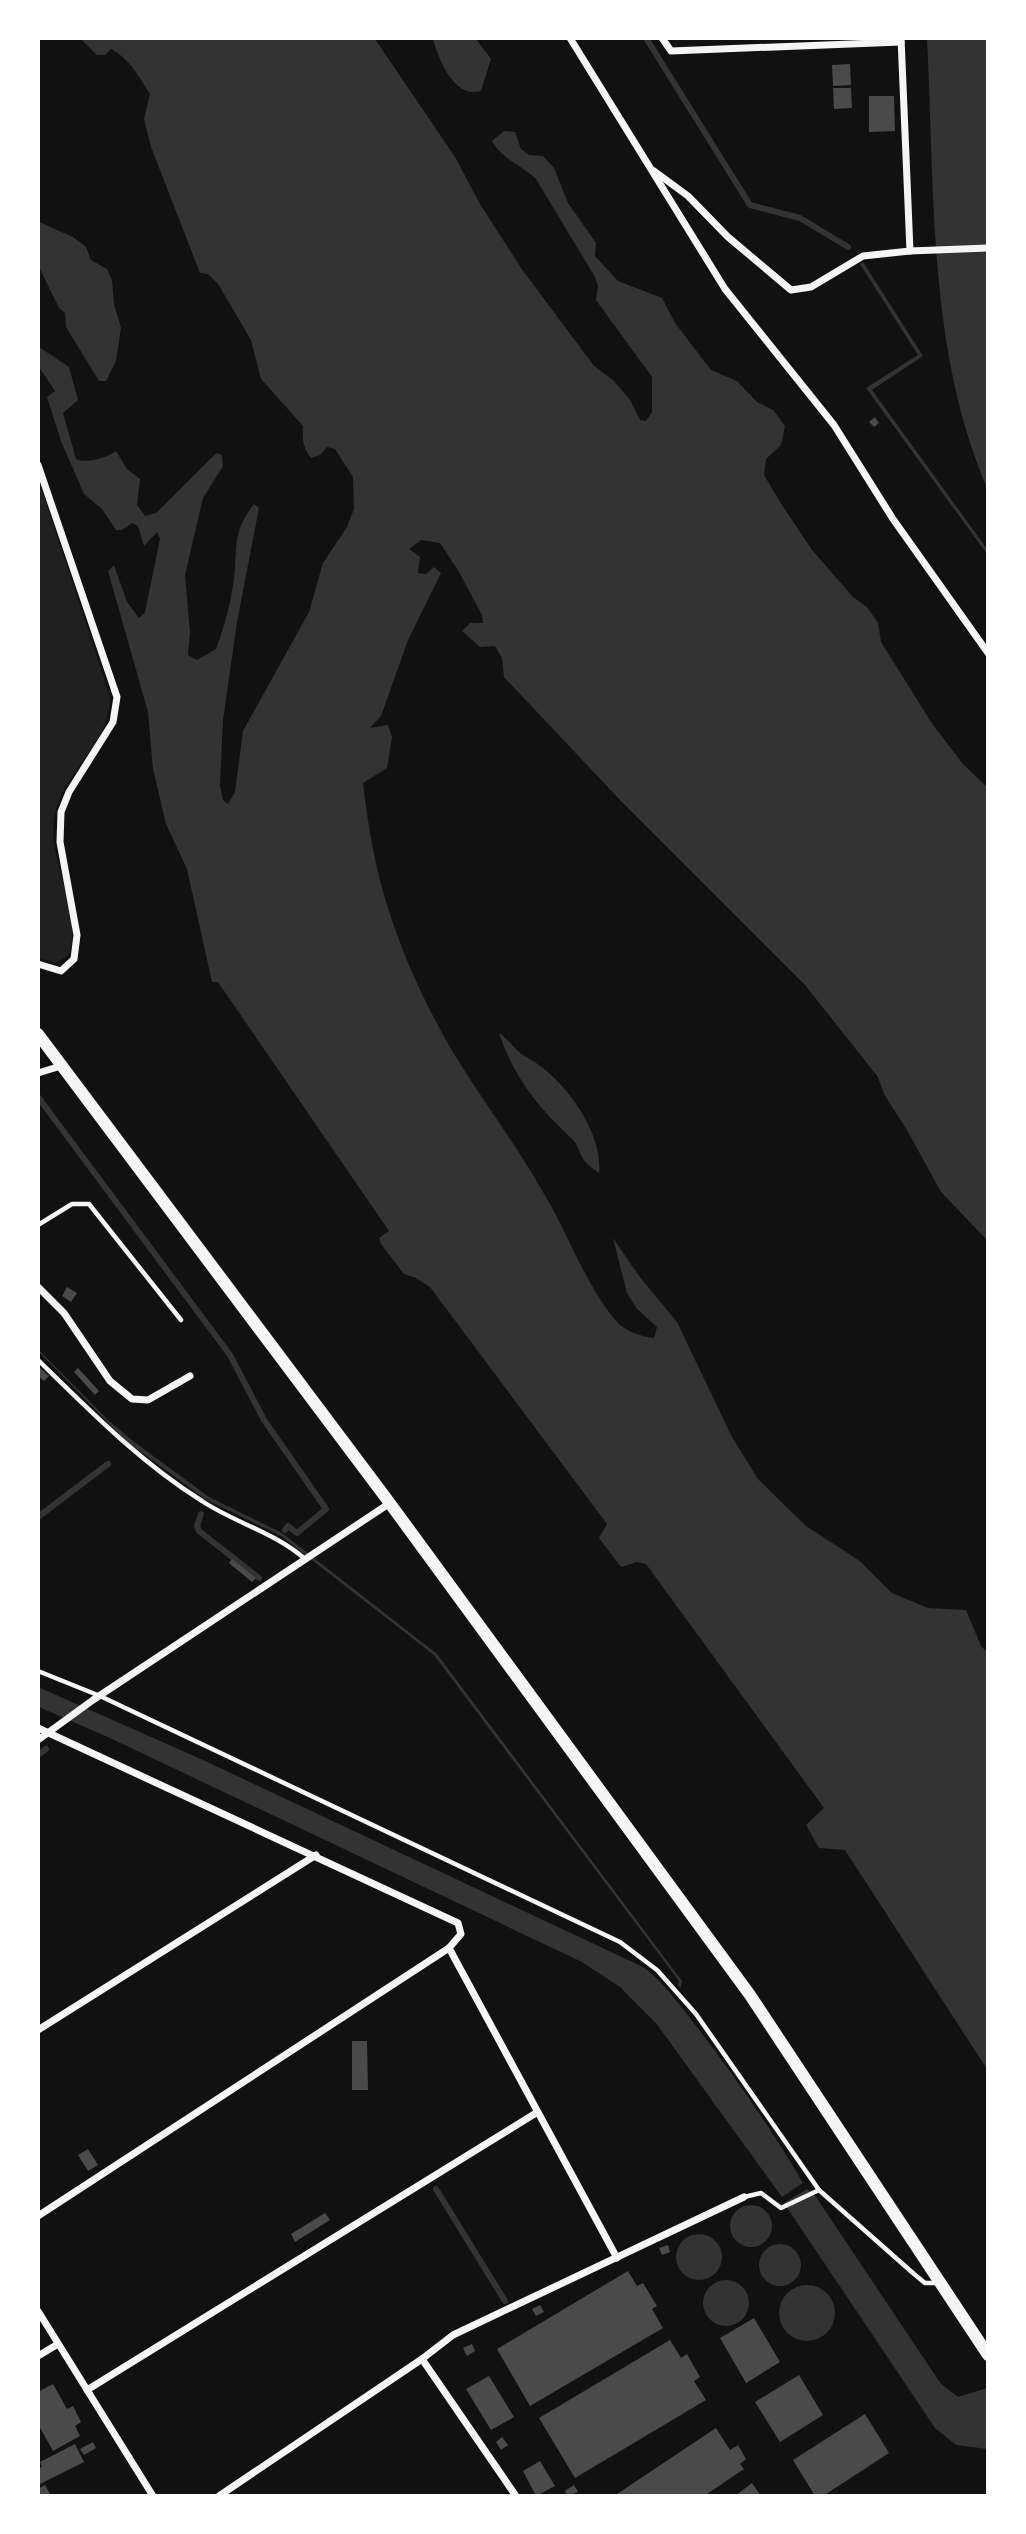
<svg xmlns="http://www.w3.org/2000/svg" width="1026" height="2534" font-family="Overpass,sans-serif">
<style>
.green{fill:#202020}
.water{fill:#333}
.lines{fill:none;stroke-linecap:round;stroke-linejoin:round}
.stream{stroke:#333;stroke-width:6}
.building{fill:#4a4a4a}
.service{stroke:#f5f5f5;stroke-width:4.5}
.minor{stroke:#f5f5f5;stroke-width:7}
.tertiary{stroke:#f5f5f5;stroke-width:12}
</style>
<rect width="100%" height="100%" fill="#111"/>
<path class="green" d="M 39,481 L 110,697 C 110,743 65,770 55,813 C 44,857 85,913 68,956 L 55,963 L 38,957 Z"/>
<g class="water">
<path d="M 81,39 L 375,39 L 455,157 L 480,204 L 521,268 L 594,366 L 614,381 L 630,400 L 640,420 L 646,421 L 652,412 L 652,377 L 596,300 L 598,286 L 595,277 L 536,179 C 521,165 502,159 492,141 L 504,131 L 515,132 L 521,149 L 529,155 L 543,156 L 554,168 L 568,203 L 596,243 L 595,256 L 618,281 L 662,298 L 675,323 L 711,370 L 737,381 L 757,402 L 773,410 L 785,426 L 781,445 L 766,459 L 764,475 L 782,505 L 812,550 L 853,597 L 867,607 L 878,623 L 881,642 L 933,725 L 963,764 L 987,787 L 987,1240 L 941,1192 L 907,1130 L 884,1094 L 878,1077 L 805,985 L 620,800 L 504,677 L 502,658 L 495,646 L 480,647 L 462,631 L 470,623 L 483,623 L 482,615 L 459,572 L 440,543 L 421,540 L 409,549 L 420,557 L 418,573 L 426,574 L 434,567 L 441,573 L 408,640 L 381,716 L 370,728 L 388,725 L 392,737 L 387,768 L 363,783 C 368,825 375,868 388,908 C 403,956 426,1006 451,1049 C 480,1097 515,1143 543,1192 C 568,1233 585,1284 616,1321 C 625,1331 641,1337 654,1338 L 657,1327 L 637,1309 L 627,1293 L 613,1238 L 639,1276 L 677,1322 L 732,1437 L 758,1479 L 806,1526 L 860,1561 L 892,1593 L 928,1608 L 966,1610 L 981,1646 L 987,1652 L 987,2069 L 845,1850 L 819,1848 L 806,1825 L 824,1808 L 646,1564 L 637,1562 L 621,1567 L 599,1538 L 607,1524 L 430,1287 L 416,1278 L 404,1274 L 381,1244 L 379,1238 L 389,1231 L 218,982 L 212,982 L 187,869 L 166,824 L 153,769 L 148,712 L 108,571 L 114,565 L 127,602 L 139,618 L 145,612 L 160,539 L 157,532 L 144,546 L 138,526 L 132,523 L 122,530 L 116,530 L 102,509 L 84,494 L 61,441 L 47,397 L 55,391 L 39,367 L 39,347 L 69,367 L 78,400 L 63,413 L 76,459 C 87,464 106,458 116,451 L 127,469 L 140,479 L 137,505 L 145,516 L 156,513 L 211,458 L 217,453 L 222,455 L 223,466 L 203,498 L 185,575 L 190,633 L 188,655 L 197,660 L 216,649 C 225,626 234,591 235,567 C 237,539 235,529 254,504 L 259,508 L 237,622 L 223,720 L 220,786 L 223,800 L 228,804 L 235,792 L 243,731 L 309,612 L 323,563 L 347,527 L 354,509 L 353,477 L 335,449 L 327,447 L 320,455 L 311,458 C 303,448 302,439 303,426 L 261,379 L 251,340 L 218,284 L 208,274 L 200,273 L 151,147 L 144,119 L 150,94 C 139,77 130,59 111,49 L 105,55 L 97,55 Z"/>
<path d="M 433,39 L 476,39 L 491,59 L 481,91 C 454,99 439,60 433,39 Z"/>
<path d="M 927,39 L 987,39 L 987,488 C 927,347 935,189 927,39 Z"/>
<polygon points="39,222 73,237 86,247 91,260 107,269 112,280 114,304 121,328 116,361 106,381 99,381 66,327 65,313 59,308 39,267"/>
<polygon points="863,262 923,356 872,390 987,549 987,554 866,388 918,355 860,264"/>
<path d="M 499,1033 C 510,1040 517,1053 528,1058 C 562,1076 604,1132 599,1173 C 574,1157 584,1149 569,1136 C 536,1105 514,1077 499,1033 Z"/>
<polygon points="38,1349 108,1420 133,1441 209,1497 282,1533 437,1654 682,1981 681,1988 678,1986 679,1981 434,1655 281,1536 205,1499 125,1440 39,1352"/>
<path d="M 38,1687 L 203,1760 L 643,1967 C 665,1983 680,2006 697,2027 C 735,2077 771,2128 803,2183 L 782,2197 L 656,2023 L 620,1987 L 582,1962 L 110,1738 L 39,1707 Z"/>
<polygon points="807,2189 816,2197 941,2384 958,2397 987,2388 987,2449 956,2445 935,2428 784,2203"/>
<circle cx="751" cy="2226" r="21"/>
<circle cx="699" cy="2257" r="23"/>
<circle cx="780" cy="2265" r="21"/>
<circle cx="726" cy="2303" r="23"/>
<circle cx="807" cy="2313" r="28"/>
</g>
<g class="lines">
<g class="stream">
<polyline points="646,38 750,205 800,218 848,247"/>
<polyline points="38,1097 230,1355 264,1420 326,1509 297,1533 288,1526 285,1530"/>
<polyline points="201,1514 197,1526 199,1531 259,1578"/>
<polyline points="38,1517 108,1464"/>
<polyline points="38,1755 46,1749"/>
<polyline points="436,2189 505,2301"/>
</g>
</g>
<g class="building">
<polygon points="850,64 851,85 833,86 832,65"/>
<polygon points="833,88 851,88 852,108 834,109"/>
<polygon points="869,96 894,96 895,131 869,132"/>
<polygon points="875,417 879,423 874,427 869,422"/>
<polygon points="67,1287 77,1293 71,1302 62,1296"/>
<polygon points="38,1366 49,1376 44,1381 38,1376"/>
<polygon points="78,1368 99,1391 95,1395 74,1372"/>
<polygon points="232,1559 256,1578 252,1582 229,1563"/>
<polygon points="352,2041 367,2041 368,2090 352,2090"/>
<polygon points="88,2149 98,2165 88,2171 78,2155"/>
<polygon points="325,2213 330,2220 295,2242 291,2234"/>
<polygon points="668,2245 670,2252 662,2255 659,2248"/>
<polygon points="628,2271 637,2286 643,2283 657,2306 652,2309 663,2328 530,2406 497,2349"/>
<polygon points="540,2305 544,2312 536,2316 532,2309"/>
<polygon points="754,2318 780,2362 746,2383 720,2338"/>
<polygon points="670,2340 681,2358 687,2354 700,2377 694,2381 706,2400 575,2478 539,2418"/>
<polygon points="472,2344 475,2351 467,2356 463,2348"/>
<polygon points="799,2375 823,2415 780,2442 755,2402"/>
<polygon points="489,2376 514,2417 491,2430 466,2389"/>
<polygon points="53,2384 67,2409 73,2406 81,2422 75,2426 80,2436 53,2451 38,2424 38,2392"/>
<polygon points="865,2414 889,2453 823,2496 815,2496 793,2460"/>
<polygon points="716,2428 730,2450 738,2445 746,2459 740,2464 744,2469 704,2496 614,2496"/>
<polygon points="502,2437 508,2445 501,2450 496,2442"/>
<polygon points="93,2442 96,2448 84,2455 80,2449"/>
<polygon points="75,2444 84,2462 38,2485 38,2468 42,2467 40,2462"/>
<polygon points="540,2461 555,2486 536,2496 523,2471"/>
<polygon points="752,2483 761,2496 735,2496"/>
<polygon points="45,2485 51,2496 38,2496 38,2489"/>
<polygon points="574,2485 578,2492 567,2496 565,2491"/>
</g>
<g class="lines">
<g class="service">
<polyline points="38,1225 72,1204 89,1204 181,1320"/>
<path d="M 38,1360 C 90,1411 140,1462 202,1501 C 235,1523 274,1532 305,1559"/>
<polyline points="38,1671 100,1696 620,1942 657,1970 696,2014 819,2190"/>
<polyline points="744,2197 761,2193 781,2208 819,2190 914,2274 925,2283 936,2283"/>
</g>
<g class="minor">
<polyline points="570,38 725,289 834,425 893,519 988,653"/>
<polyline points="662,38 671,51 901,42"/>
<polyline points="901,38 910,251 988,248"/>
<polyline points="654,171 688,196 728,237 791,290 811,287 863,256 910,251"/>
<polyline points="38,465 117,697 113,722 69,792 61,812 60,842 77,935 74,959 61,971 38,964"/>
<polyline points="38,1073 61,1066"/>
<polyline points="38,1287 64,1313 110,1381 132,1399 148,1400 190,1376"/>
<polyline points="38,1728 458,1923 461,1934 449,1948 38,2216"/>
<polyline points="38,1740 93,1700 390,1503"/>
<polyline points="449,1948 617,2258"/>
<polyline points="38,2030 316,1855"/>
<polyline points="38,2311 153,2496"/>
<polyline points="38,2356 58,2344"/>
<polyline points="422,2359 516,2496"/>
<polyline points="87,2390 536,2113"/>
<polyline points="219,2496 422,2359 453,2335 744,2197"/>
</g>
<polyline class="tertiary" points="38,1034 386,1498 750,1995 988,2355"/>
</g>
<rect width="1026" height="2534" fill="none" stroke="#ffffff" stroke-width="80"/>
</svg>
